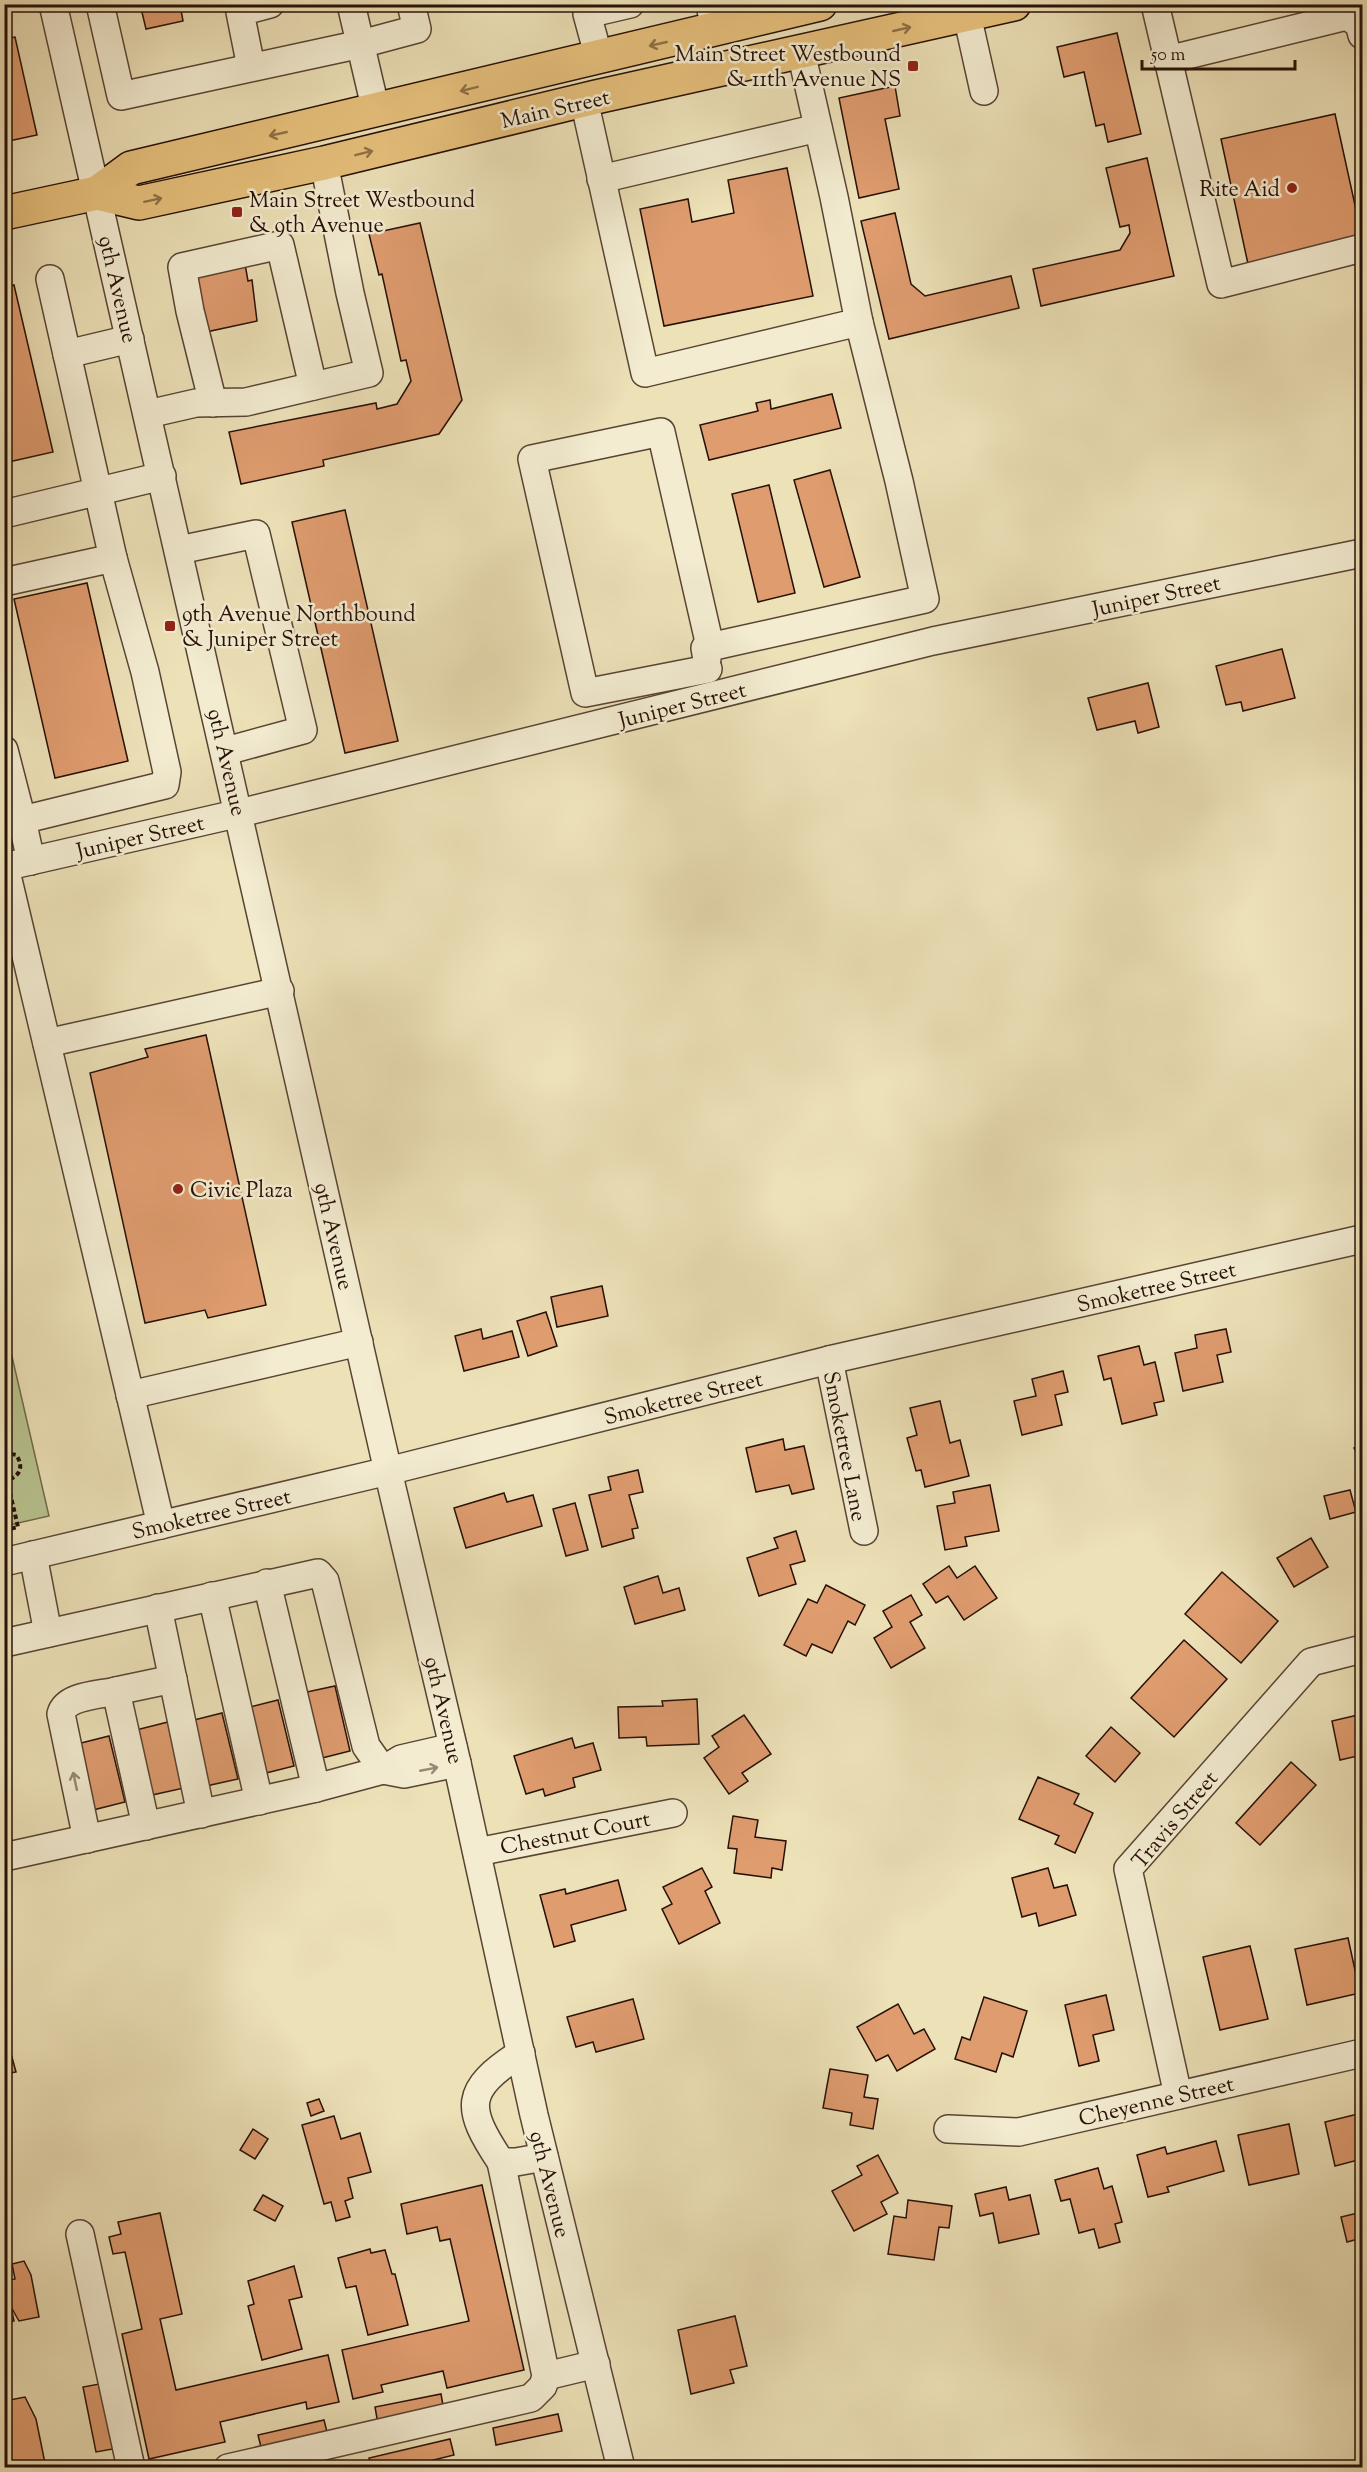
<svg xmlns="http://www.w3.org/2000/svg" width="1367" height="2472" font-family="'Sorts Mill Goudy',serif">
<style>
.green{fill:#b8c38f;stroke:#706a4b;stroke-width:1.5}
.building{fill:#df9c6f;stroke:#271007;stroke-width:1.5}
.lines{fill:none;stroke-linecap:round;stroke-linejoin:round}
.minor-casing{stroke:#584433;stroke-width:30}
.major-casing{stroke:#271007;stroke-width:36}
.path{stroke:#271007;stroke-width:4;stroke-dasharray:4.5 3;stroke-linecap:butt}
.minor{stroke:#f3ecd1;stroke-width:27}
.major{stroke:#e6c07c;stroke-width:33}
.oneway{stroke:#907147}
.oneway2{stroke:#978976}
.poi-dot{fill:#8f2418;stroke:#f3ecd1;stroke-width:2}
.labels{text-anchor:middle;stroke-width:5;stroke-linejoin:round;paint-order:stroke}
.poi-label{font-size:22px;fill:#271007;stroke:#f3ecd1;text-anchor:start}
.street-label{font-size:22px;fill:#271007;stroke:#f3ecd1}
</style>
<rect width="100%" height="100%" fill="#ede1b8"/>
<filter id="stains"><feTurbulence type="fractalNoise" baseFrequency=".00333" numOctaves="4"/><feColorMatrix values="0 0 0 0 .2 0 0 0 0 .09 0 0 0 0 .02 0 0 0 .5 -.17"/></filter>
<radialGradient id="worn" r=".72"><stop offset=".6" stop-color="#630" stop-opacity="0"/><stop offset="1" stop-color="#630" stop-opacity=".3"/></radialGradient>
<polygon class="green" points="4,1322 49,1516 5,1526 4,1526"/>
<g class="building">
<polygon points="140,4 180,4 183,21 146,29"/>
<polygon points="1117,33 1141,134 1108,142 1104,124 1096,126 1084,72 1064,77 1057,47"/>
<polygon points="15,37 37,135 4,142 4,39"/>
<polygon points="895,86 900,116 885,119 899,189 859,198 839,98"/>
<polygon points="1335,114 1362,237 1346,241 1352,265 1331,269 1248,264 1221,139"/>
<polygon points="1147,158 1174,276 1041,306 1033,269 1120,250 1130,233 1129,225 1120,227 1106,168"/>
<polygon points="787,168 813,296 664,326 640,209 688,199 692,222 734,213 728,180"/>
<polygon points="895,213 911,284 925,296 1011,276 1019,308 889,339 861,221"/>
<polygon points="420,223 462,400 439,434 323,460 324,466 241,484 229,432 376,403 377,409 397,404 411,381 406,360 401,361 382,274 379,275 369,234"/>
<polygon points="245,264 248,281 252,280 257,321 206,332 193,276"/>
<polygon points="14,285 53,452 4,463 4,287"/>
<polygon points="832,394 841,428 709,460 700,425 758,411 756,403 770,400 771,409"/>
<polygon points="830,470 860,577 824,587 794,480"/>
<polygon points="769,485 795,593 758,602 732,494"/>
<polygon points="345,510 398,741 345,753 292,522"/>
<polygon points="87,583 128,761 55,778 14,599"/>
<polygon points="1282,649 1295,698 1243,711 1241,702 1226,705 1216,666"/>
<polygon points="1148,683 1159,727 1138,733 1135,721 1097,730 1088,698"/>
<polygon points="206,1035 266,1305 208,1318 205,1310 145,1323 90,1073 148,1057 145,1049"/>
<polygon points="602,1286 608,1316 557,1327 551,1297"/>
<polygon points="546,1312 557,1346 528,1356 517,1321"/>
<polygon points="481,1329 483,1339 512,1331 519,1357 464,1371 455,1336"/>
<polygon points="1226,1329 1231,1352 1217,1355 1223,1382 1183,1391 1175,1353 1197,1348 1195,1335"/>
<polygon points="1139,1346 1144,1365 1155,1362 1164,1401 1154,1403 1157,1415 1122,1424 1111,1378 1104,1380 1098,1356"/>
<polygon points="1063,1371 1068,1392 1055,1395 1062,1425 1022,1435 1014,1401 1036,1396 1032,1379"/>
<polygon points="940,1401 950,1443 960,1440 969,1476 925,1487 921,1470 916,1471 907,1438 917,1435 910,1408"/>
<polygon points="783,1439 785,1450 804,1446 814,1489 792,1494 789,1485 756,1492 746,1448"/>
<polygon points="1362,1443 1362,1462 1354,1448"/>
<polygon points="638,1470 643,1492 629,1495 638,1528 632,1529 634,1538 602,1547 589,1495 611,1490 608,1477"/>
<polygon points="990,1485 999,1531 965,1537 967,1546 945,1550 937,1506 955,1503 953,1492"/>
<polygon points="1350,1490 1356,1512 1330,1519 1324,1496"/>
<polygon points="504,1493 507,1502 533,1495 542,1526 466,1548 454,1508"/>
<polygon points="575,1503 588,1550 566,1556 553,1509"/>
<polygon points="796,1531 805,1561 790,1565 796,1584 759,1596 747,1558 778,1548 774,1538"/>
<polygon points="1311,1538 1328,1567 1294,1587 1277,1558"/>
<polygon points="949,1566 957,1578 975,1566 997,1598 964,1620 948,1596 936,1603 923,1584"/>
<polygon points="1222,1572 1278,1621 1241,1663 1185,1614"/>
<polygon points="658,1576 663,1593 679,1588 685,1610 635,1624 624,1587"/>
<polygon points="826,1585 865,1605 855,1625 848,1621 832,1653 812,1644 806,1656 784,1645 808,1599 817,1603"/>
<polygon points="911,1595 922,1615 910,1622 925,1648 891,1668 874,1638 892,1627 883,1611"/>
<polygon points="1184,1640 1227,1679 1174,1737 1131,1698"/>
<polygon points="335,1686 350,1751 318,1759 302,1693"/>
<polygon points="697,1699 699,1744 647,1746 646,1737 619,1738 618,1707 663,1706 662,1701"/>
<polygon points="278,1700 294,1766 262,1774 246,1708"/>
<polygon points="222,1713 238,1779 206,1786 190,1721"/>
<polygon points="1362,1714 1362,1755 1340,1760 1332,1721"/>
<polygon points="744,1715 771,1754 742,1773 748,1781 729,1794 704,1758 719,1747 712,1736"/>
<polygon points="168,1722 184,1788 152,1795 136,1730"/>
<polygon points="1111,1727 1140,1753 1115,1782 1086,1756"/>
<polygon points="109,1736 125,1802 93,1810 77,1744"/>
<polygon points="572,1738 575,1748 593,1743 601,1770 573,1778 575,1787 545,1796 543,1789 526,1794 514,1756"/>
<polygon points="1291,1762 1316,1785 1260,1845 1236,1823"/>
<polygon points="1038,1777 1079,1794 1074,1804 1093,1813 1075,1853 1055,1844 1059,1836 1019,1819"/>
<polygon points="733,1816 758,1820 755,1837 786,1841 782,1870 772,1868 771,1878 734,1873 737,1849 728,1848"/>
<polygon points="702,1868 712,1887 705,1891 720,1923 679,1944 662,1909 672,1904 663,1887"/>
<polygon points="1048,1868 1054,1888 1067,1885 1076,1915 1039,1926 1036,1913 1022,1917 1012,1878"/>
<polygon points="618,1880 626,1910 571,1925 575,1941 554,1947 540,1895 565,1889 566,1894"/>
<polygon points="1348,1938 1360,1993 1307,2005 1295,1949"/>
<polygon points="1250,1946 1268,2019 1220,2030 1203,1957"/>
<polygon points="1106,1995 1114,2030 1093,2035 1099,2061 1079,2066 1065,2005"/>
<polygon points="984,1997 1027,2011 1013,2057 1002,2053 996,2072 955,2059 962,2037 970,2040"/>
<polygon points="633,1999 644,2039 596,2052 593,2042 576,2047 567,2017"/>
<polygon points="898,2004 914,2034 924,2029 935,2049 897,2071 888,2055 876,2061 857,2027"/>
<polygon points="10,2050 16,2072 4,2074 4,2051"/>
<polygon points="830,2069 868,2075 864,2097 878,2099 873,2129 850,2125 852,2113 823,2108"/>
<polygon points="319,2099 324,2111 311,2116 307,2103"/>
<polygon points="1362,2113 1362,2159 1335,2166 1325,2122"/>
<polygon points="334,2116 341,2139 360,2133 371,2172 348,2178 353,2198 345,2201 350,2217 336,2221 331,2202 324,2204 302,2125"/>
<polygon points="1289,2124 1299,2174 1249,2185 1238,2135"/>
<polygon points="253,2129 268,2139 255,2159 240,2150"/>
<polygon points="1216,2141 1224,2171 1167,2187 1169,2192 1148,2197 1137,2155 1165,2147 1167,2154"/>
<polygon points="878,2155 898,2193 881,2202 887,2214 854,2231 832,2191 862,2175 857,2166"/>
<polygon points="1098,2168 1104,2189 1112,2186 1122,2222 1115,2224 1120,2242 1099,2248 1094,2229 1079,2233 1070,2199 1061,2201 1055,2180"/>
<polygon points="482,2185 524,2370 447,2388 443,2371 381,2385 383,2392 353,2399 342,2350 469,2321 450,2239 440,2241 437,2227 407,2234 401,2204"/>
<polygon points="1006,2187 1009,2200 1030,2195 1039,2234 999,2243 993,2213 980,2216 975,2194"/>
<polygon points="263,2195 283,2206 275,2221 254,2210"/>
<polygon points="908,2200 952,2206 949,2228 939,2227 934,2260 888,2254 894,2216 906,2218"/>
<polygon points="1362,2212 1362,2238 1347,2242 1341,2217"/>
<polygon points="160,2213 182,2314 160,2319 176,2390 328,2355 339,2402 307,2409 306,2402 220,2422 225,2442 149,2459 122,2334 142,2329 125,2252 113,2254 109,2237 121,2234 118,2222"/>
<polygon points="370,2249 371,2253 385,2250 392,2274 395,2274 408,2325 368,2335 356,2286 346,2288 338,2258"/>
<polygon points="24,2261 31,2275 39,2317 19,2321 11,2307 14,2321 4,2323 4,2281 15,2279 12,2264"/>
<polygon points="294,2266 302,2297 289,2300 302,2349 262,2360 248,2306 254,2304 248,2281"/>
<polygon points="735,2316 747,2366 730,2370 734,2383 691,2394 678,2330"/>
<polygon points="99,2384 113,2449 96,2452 83,2387"/>
<polygon points="441,2394 444,2411 378,2424 375,2407"/>
<polygon points="25,2397 36,2419 46,2468 4,2468 4,2401"/>
<polygon points="558,2414 562,2431 496,2445 493,2428"/>
<polygon points="324,2420 328,2436 262,2451 258,2435"/>
<polygon points="450,2439 454,2455 401,2468 371,2468 369,2458"/>
<polygon points="341,2462 342,2468 318,2468"/>
</g>
<g class="lines">
<g class="minor-casing">
<g id="minor">
<polyline points="53,4 388,1471 457,1763 534,2115 621,2468"/>
<polyline points="100,4 121,96 361,44 417,29 411,4"/>
<polyline points="351,4 376,111"/>
<polyline points="710,4 715,31"/>
<polyline points="1155,4 1221,284 1362,248"/>
<polyline points="967,15 984,91"/>
<polyline points="599,58 587,14 630,4"/>
<polyline points="1167,60 1347,16 1359,24 1362,35"/>
<polyline points="251,67 240,12 270,4"/>
<polyline points="584,100 645,373 859,322 834,197 801,52"/>
<polyline points="601,179 818,128"/>
<polyline points="50,279 113,558"/>
<polyline points="67,354 130,339"/>
<polyline points="213,403 190,311 182,267 280,245 313,386"/>
<polyline points="148,414 196,403 246,402 369,373 350,293 324,163"/>
<polyline points="4,514 162,476"/>
<polyline points="179,550 256,534 303,730 226,751"/>
<polyline points="4,582 113,558 145,672 167,772 165,785 22,820 31,861"/>
<polyline points="707,659 705,648 925,599 899,481 859,322"/>
<polyline points="708,669 585,693 532,459 661,432 710,646"/>
<polyline points="4,750 22,820 6,823"/>
<polyline points="4,867 240,813 933,641 1362,553"/>
<polyline points="5,867 161,1525"/>
<polyline points="47,1043 280,991"/>
<polyline points="829,1360 864,1531"/>
<polyline points="130,1395 359,1342"/>
<polyline points="33,1555 48,1633"/>
<polyline points="4,1562 388,1471 829,1360 1362,1239"/>
<polyline points="267,1583 316,1788"/>
<polyline points="212,1596 259,1801"/>
<polyline points="158,1608 201,1814"/>
<polyline points="4,1643 318,1573 325,1581 366,1746 383,1770 316,1788 4,1857"/>
<polyline points="453,1747 401,1759 383,1770 404,1774 457,1763"/>
<polyline points="146,1826 116,1691 173,1679"/>
<path d="M 87,1839 L 61,1714 C 66,1695 100,1695 116,1691"/>
<polyline points="477,1852 673,1813"/>
<path d="M 521,2053 C 463,2090 465,2108 501,2162 L 516,2162 L 544,2157"/>
<polyline points="1178,2095 1128,1869 1311,1662 1362,1649"/>
<polyline points="948,2129 1019,2132 1362,2053"/>
<polyline points="80,2234 131,2468"/>
<polyline points="546,2376 596,2364"/>
<polyline points="228,2468 531,2398 543,2386 546,2376 501,2162"/>
</g>
</g>
<g class="major-casing">
<g id="major">
<polyline points="97,193 139,203 324,163 596,97 1014,4"/>
<polyline points="4,213 97,193 131,168 820,4"/>
</g>
</g>
<g class="path">
<path d="M 4,1452 L 16,1455 C 25,1467 19,1479 4,1480"/>
<polyline points="4,1530 18,1527 7,1480"/>
</g>
<use href="#minor" class="minor"/>
<use href="#major" class="major"/>
</g>
<defs><path id="oneway-shaft" d="M-6 0H5M1.5-3L5.5 0L1.5 3" fill="none" stroke-width="1.6" stroke-linecap="round" stroke-linejoin="round" transform="scale(1.5)"/></defs>
<g class="oneway">
<use href="#oneway-shaft" transform="translate(902 29) rotate(-13)"/>
<use href="#oneway-shaft" transform="translate(658 44) rotate(167)"/>
<use href="#oneway-shaft" transform="translate(469 89) rotate(166)"/>
<use href="#oneway-shaft" transform="translate(278 134) rotate(167)"/>
<use href="#oneway-shaft" transform="translate(364 153) rotate(-14)"/>
<use href="#oneway-shaft" transform="translate(153 200) rotate(-12)"/>
</g>
<g class="oneway2">
<use href="#oneway-shaft" transform="translate(429 1769) rotate(-11)"/>
<use href="#oneway-shaft" transform="translate(75 1781) rotate(-102)"/>
</g>
<g class="poi-dot">
<rect x="907" y="60" width="12" height="12" rx="3"/>
<circle cx="1292" cy="188" r="6"/>
<rect x="231" y="206" width="12" height="12" rx="3"/>
<rect x="164" y="620" width="12" height="12" rx="3"/>
<circle cx="178" cy="1189" r="6"/>
</g>
<g class="labels">
<g class="poi-label">
<text x="901" y="61" text-anchor="end">Main Street Westbound<tspan x="901" dy="25">&amp; 11th Avenue NS</tspan></text>
<text x="1280" y="196" text-anchor="end">Rite Aid</text>
<text x="249" y="207">Main Street Westbound<tspan x="249" dy="25">&amp; 9th Avenue</tspan></text>
<text x="182" y="621">9th Avenue Northbound<tspan x="182" dy="25">&amp; Juniper Street</tspan></text>
<text x="190" y="1197">Civic Plaza</text>
</g>
<g class="street-label">
<text transform="translate(555 108) rotate(-13)" y="8">Main Street</text>
<text transform="translate(119 289) rotate(77)" y="8">9th Avenue</text>
<text transform="translate(1156 595) rotate(-12)" y="8">Juniper Street</text>
<text transform="translate(682 704) rotate(-14)" y="8">Juniper Street</text>
<text transform="translate(228 762) rotate(77)" y="8">9th Avenue</text>
<text transform="translate(140 836) rotate(-13)" y="8">Juniper Street</text>
<text transform="translate(335 1236) rotate(77)" y="8">9th Avenue</text>
<text transform="translate(1156 1286) rotate(-13)" y="8">Smoketree Street</text>
<text transform="translate(683 1397) rotate(-14)" y="8">Smoketree Street</text>
<text transform="translate(846 1446) rotate(79)" y="8">Smoketree Lane</text>
<text transform="translate(211 1513) rotate(-13)" y="8">Smoketree Street</text>
<text transform="translate(445 1710) rotate(77)" y="8">9th Avenue</text>
<text transform="translate(1174 1819) rotate(-50)" y="8">Travis Street</text>
<text transform="translate(575 1832) rotate(-11)" y="8">Chestnut Court</text>
<text transform="translate(1156 2100) rotate(-13)" y="8">Cheyenne Street</text>
<text transform="translate(551 2184) rotate(76)" y="8">9th Avenue</text>
</g>
</g>
<rect width="1367" height="2472" fill="none" stroke="#ede1b8" stroke-width="24"/>
<rect x="6" y="6" width="1355" height="2460" fill="none" stroke="#271007" stroke-width="3"/>
<rect x="12" y="12" width="1343" height="2448" fill="none" stroke="#271007" stroke-width="1.5"/>
<path d="M1142 60v9h153v-9" fill="none" stroke="#271007" stroke-width="3"/>
<text x="1151" y="60" font-size="18" fill="#271007" stroke="#f3ecd1" stroke-width="4.5" paint-order="stroke">50 m</text>
<rect width="100%" height="100%" filter="url(#stains)"/>
<rect width="100%" height="100%" fill="url(#worn)"/>
</svg>
